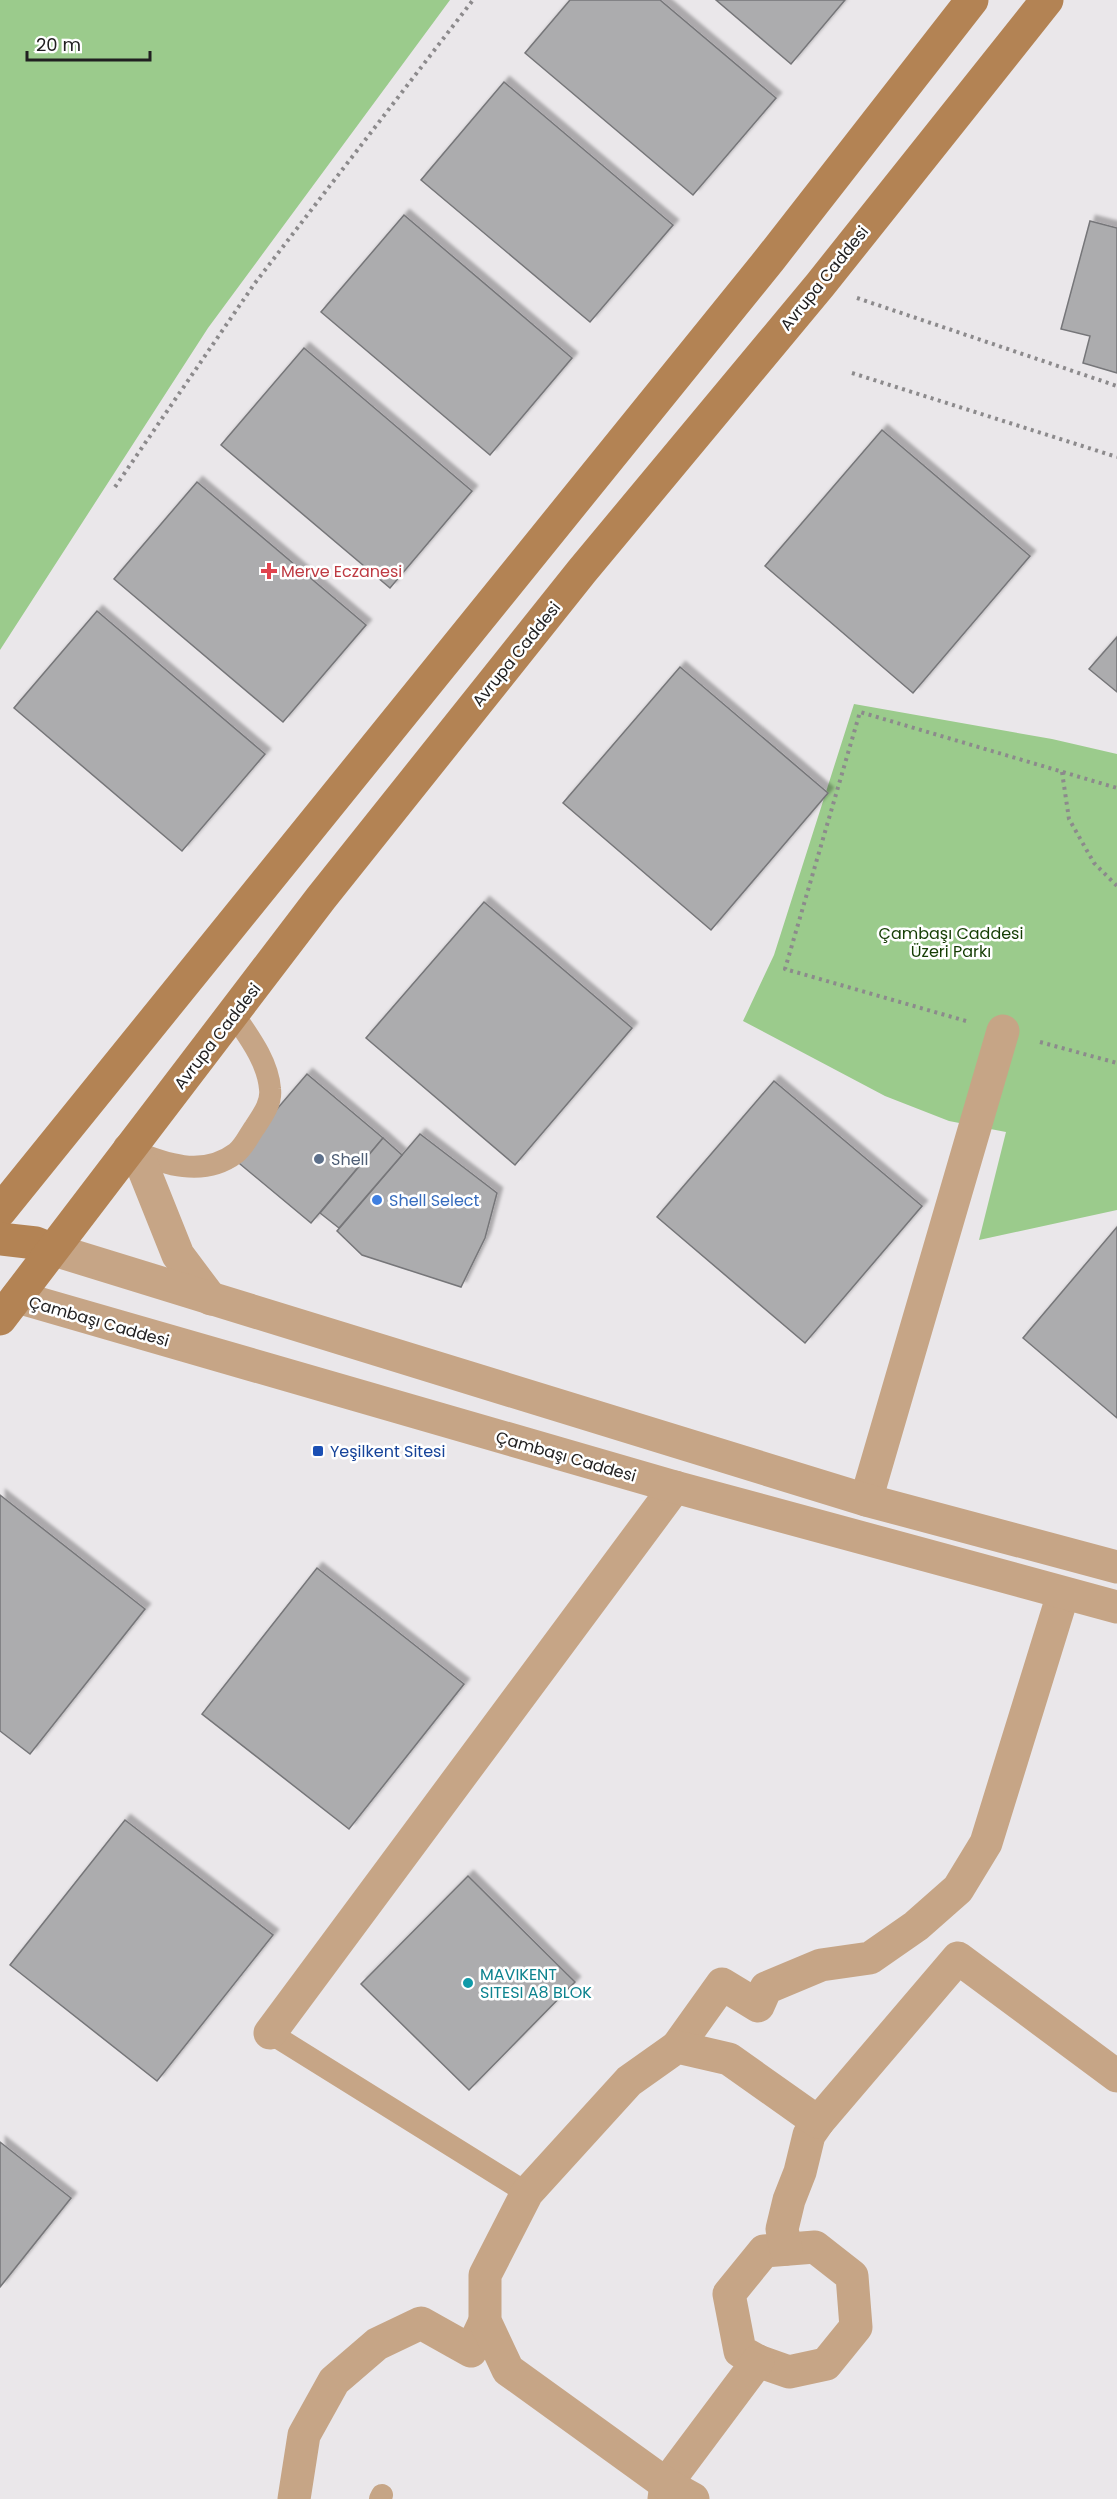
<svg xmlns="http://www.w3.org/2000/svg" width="1117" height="2499" font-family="Poppins,sans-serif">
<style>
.green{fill:#9bcb8c}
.building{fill:#acacae;stroke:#767679;stroke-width:1.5;filter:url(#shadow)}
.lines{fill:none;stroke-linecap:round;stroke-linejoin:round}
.path{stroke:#8c8a8c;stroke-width:4;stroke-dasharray:3 4.5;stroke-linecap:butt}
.service{stroke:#c6a586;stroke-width:22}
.pedestrian{stroke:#c6a586;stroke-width:33}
.minor{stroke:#c6a586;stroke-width:33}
.tertiary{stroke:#c6a586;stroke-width:33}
.secondary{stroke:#b38354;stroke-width:33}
.health-dot{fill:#e0444e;stroke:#fff;stroke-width:2}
.service-dot{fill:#5c6f8a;stroke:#fff;stroke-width:2}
.shop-dot{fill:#3f7fe0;stroke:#fff;stroke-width:2}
.transit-dot{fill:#1a4fb4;stroke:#fff;stroke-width:2}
.culture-dot{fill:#0f9aa8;stroke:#fff;stroke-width:2}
.labels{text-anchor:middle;stroke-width:5;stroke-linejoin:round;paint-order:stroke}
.street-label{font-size:16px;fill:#212021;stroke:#fff}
.health-label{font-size:16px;fill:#be3a42;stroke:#fff;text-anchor:start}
.park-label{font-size:16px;fill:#153d04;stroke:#fff}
.service-label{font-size:16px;fill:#4e5e75;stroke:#fff;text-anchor:start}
.shop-label{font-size:16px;fill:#366cbe;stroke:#fff;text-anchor:start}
.transit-label{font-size:16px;fill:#164399;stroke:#fff;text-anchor:start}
.culture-label{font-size:16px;fill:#0d838f;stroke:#fff;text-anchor:start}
</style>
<defs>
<filter id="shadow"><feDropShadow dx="5.5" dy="-5.5" stdDeviation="1.5" flood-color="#0004"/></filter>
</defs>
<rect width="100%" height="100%" fill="#eae7ea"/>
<g class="green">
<polygon points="0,0 450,0 208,328 0,650"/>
<polygon points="854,704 1052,739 1117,754 1117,1210 979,1240 1006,1132 949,1121 885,1096 743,1021 774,955"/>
</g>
<g class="building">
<polygon points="570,0 660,0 776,98 693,195 525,53"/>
<polygon points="716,0 845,0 791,64"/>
<polygon points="504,82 673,225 590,322 421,180"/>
<polygon points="404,215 572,358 490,455 321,312"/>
<polygon points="1090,221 1117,228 1117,373 1083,363 1090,336 1061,329"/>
<polygon points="304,348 472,491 390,588 221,445"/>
<polygon points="882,430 1030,556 913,693 765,566"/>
<polygon points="197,482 366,625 283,722 114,579"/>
<polygon points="97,611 265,754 182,851 14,708"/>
<polygon points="1117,637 1117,692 1089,669"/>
<polygon points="680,667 828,793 711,930 563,803"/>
<polygon points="484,902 632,1028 515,1165 366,1038"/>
<polygon points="307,1074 383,1138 311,1223 234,1159"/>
<polygon points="774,1081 922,1206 805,1343 657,1217"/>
<polygon points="420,1134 497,1193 485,1238 461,1287 362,1255 337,1231"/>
<polygon points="383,1138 402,1155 339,1228 320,1213"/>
<polygon points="1117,1227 1117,1418 1023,1338"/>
<polygon points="0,1495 145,1609 30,1754 0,1731"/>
<polygon points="317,1568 464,1684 349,1829 202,1714"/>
<polygon points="125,1820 273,1935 157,2081 10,1965"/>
<polygon points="468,1876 575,1982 469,2090 361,1984"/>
<polygon points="0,2142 71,2198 0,2287"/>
</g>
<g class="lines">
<g class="path">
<polyline points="857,298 1117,386"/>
<polyline points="852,373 1117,457"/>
<polyline points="115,487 255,283 473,0"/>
<polyline points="1062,772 1069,819 1094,863 1117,886"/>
<polyline points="966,1021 785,969 860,712 1117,788"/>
<polyline points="1040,1042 1117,1063"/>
</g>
<g class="service">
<path d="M 131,1150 C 164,1164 203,1178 236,1153 C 244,1147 249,1135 255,1127 C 262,1116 272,1103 270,1089 C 268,1062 249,1037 234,1015"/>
<polyline points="270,2033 527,2193"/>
<polyline points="380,2499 382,2495"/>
</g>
<g class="pedestrian">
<polyline points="677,2047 722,1984 758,2006 766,1988 821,1965 870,1958 916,1926 958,1889 986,1843 1063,1594"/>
<polygon points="815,2247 852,2276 856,2327 826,2364 789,2372 758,2361 740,2351 729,2294 764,2251"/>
<polyline points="786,2249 782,2229 789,2200 800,2172 809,2135 818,2122"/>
<polyline points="294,2499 304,2435 334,2381 377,2344 421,2323 471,2351 485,2321"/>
<polyline points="664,2499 666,2484 758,2361"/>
<polyline points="693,2499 666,2484 508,2370 485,2321 485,2275 527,2193 629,2081 677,2047 729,2059 818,2122 958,1958 1117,2076"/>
</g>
<g class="minor">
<polyline points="866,1500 1003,1031"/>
<polyline points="270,2033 675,1487"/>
</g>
<g class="tertiary">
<polyline points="129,1149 142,1165 178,1255 211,1299"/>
<polyline points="51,1249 866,1500 1117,1567"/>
<polyline points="17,1297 675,1487 1117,1607"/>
</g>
<g class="secondary">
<polyline points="0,1211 770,259 972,0"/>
<polyline points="0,1239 36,1243 51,1249"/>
<polyline points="0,1319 321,898 582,571 820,285 1047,0"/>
</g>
</g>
<path class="health-dot" d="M266 562h6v6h6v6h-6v6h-6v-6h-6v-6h6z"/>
<circle class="service-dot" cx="319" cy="1159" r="6"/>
<circle class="shop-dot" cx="377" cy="1200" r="6"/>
<rect class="transit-dot" x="312" y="1445" width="12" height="12" rx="3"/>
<circle class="culture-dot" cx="468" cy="1983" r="6"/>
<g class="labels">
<g class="street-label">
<text transform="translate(824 278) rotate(-51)" y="6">Avrupa Caddesi</text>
<text transform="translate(516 654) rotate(-51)" y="6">Avrupa Caddesi</text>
<text transform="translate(217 1036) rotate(-52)" y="6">Avrupa Caddesi</text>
<text transform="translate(99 1321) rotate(16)" y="6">Çambaşı Caddesi</text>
<text transform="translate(566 1456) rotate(16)" y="6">Çambaşı Caddesi</text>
</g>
<g class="health-label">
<text x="281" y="577">Merve Eczanesi</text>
</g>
<g class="park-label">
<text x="951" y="939">Çambaşı Caddesi<tspan x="951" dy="18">Üzeri Parkı</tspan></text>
</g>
<g class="service-label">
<text x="331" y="1165">Shell</text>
</g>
<g class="shop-label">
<text x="389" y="1206">Shell Select</text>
</g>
<g class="transit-label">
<text x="330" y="1457">Yeşilkent Sitesi</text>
</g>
<g class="culture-label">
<text x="480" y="1980">MAVIKENT<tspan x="480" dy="18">SITESI A8 BLOK</tspan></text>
</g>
</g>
<path d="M27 51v9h123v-9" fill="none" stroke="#212021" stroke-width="3"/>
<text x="36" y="51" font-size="18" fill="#212021" stroke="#ffffff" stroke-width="4.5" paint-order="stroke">20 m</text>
</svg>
